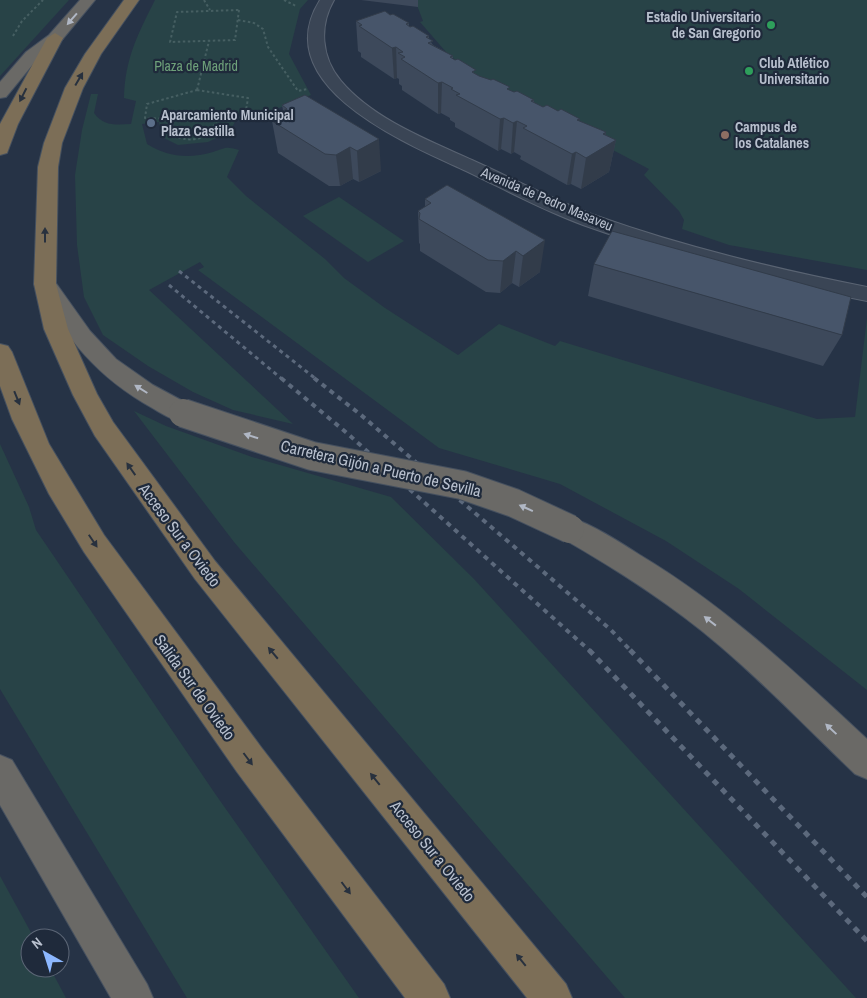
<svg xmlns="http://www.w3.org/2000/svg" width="867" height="998" font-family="'Archivo Narrow',sans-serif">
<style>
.green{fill:#284347}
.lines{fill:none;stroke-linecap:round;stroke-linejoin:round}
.minor-casing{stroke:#596372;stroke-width:2}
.trunk-casing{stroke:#45505f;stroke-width:2}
.motorway-casing{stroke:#45505f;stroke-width:2}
.path{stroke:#465f62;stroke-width:2;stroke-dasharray:2.5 2.5;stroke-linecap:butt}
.minor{fill:#3a4555;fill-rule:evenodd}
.trunk{fill:#6a6966;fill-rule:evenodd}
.motorway{fill:#7c6e57;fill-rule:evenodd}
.rail-far2{stroke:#5c697c;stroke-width:3;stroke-dasharray:4 4;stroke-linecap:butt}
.rail-far1{stroke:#5c697c;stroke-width:4;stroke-dasharray:5 5;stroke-linecap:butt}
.rail{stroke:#5c697c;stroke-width:5;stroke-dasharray:6 6;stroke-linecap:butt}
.trunk-bridge-casing{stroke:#45505f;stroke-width:30;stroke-linecap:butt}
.trunk-bridge{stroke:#6a6966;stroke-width:28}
.wall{fill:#3d495b}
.shaded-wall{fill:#323c4a}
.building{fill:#47556a;stroke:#323c4a}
.oneway{fill:#b0b7c4}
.oneway2{fill:#28313e}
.leisure-dot{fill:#2e9e5b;stroke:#1f2a3b;stroke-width:2}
.service-dot{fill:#5c6f8a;stroke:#1f2a3b;stroke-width:2}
.education-dot{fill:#8d6e63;stroke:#1f2a3b;stroke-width:2}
.labels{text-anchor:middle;stroke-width:4.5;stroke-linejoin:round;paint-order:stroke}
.far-poi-label{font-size:14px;font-weight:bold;fill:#b8c0ce;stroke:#1f2a3b;text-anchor:start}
.far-park-label{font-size:14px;fill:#6ea17a;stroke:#1f2a3b}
.far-street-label{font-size:14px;fill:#b8c0ce;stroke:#1f2a3b}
.street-label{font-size:16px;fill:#b8c0ce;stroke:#1f2a3b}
</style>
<rect width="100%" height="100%" fill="#263346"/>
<g class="green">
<polygon points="0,0 69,0 0,76"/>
<path d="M 155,0 L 308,0 L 300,9 L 289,54 L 311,95 L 257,117 L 236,120 L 230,131 L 208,142 L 178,145 L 162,137 L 159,122 L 142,124 L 147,144 C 167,157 189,159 213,152 C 226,148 225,146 239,150 L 227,177 L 246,196 L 325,259 L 344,278 L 385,308 L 458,355 L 499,324 L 555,346 L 560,341 L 817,419 L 855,417 L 867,318 L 867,690 L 739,589 L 666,541 L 560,484 L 439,448 L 198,270 L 204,267 L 200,262 L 149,290 L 293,424 L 233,410 L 193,392 L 148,366 L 103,335 L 84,297 L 77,245 L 75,175 L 82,130 L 91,94 L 98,94 L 94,113 C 103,126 115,125 131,124 L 136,101 L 124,98 C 125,58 138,34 155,0 Z"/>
<polygon points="415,0 867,0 867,270 729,245 682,229 684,220 679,211 644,175 649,169 512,97 504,100 446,52 420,22 423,21"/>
<polygon points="339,197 404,241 368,262 303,216"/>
<polygon points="134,411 166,426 252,457 391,497 474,579 856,998 625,998 234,542"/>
<polygon points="0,444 29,507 36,530 216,795 359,998 187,998 0,689"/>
<polygon points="0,876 34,938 30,938 30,968 50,968 66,998 0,998"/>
</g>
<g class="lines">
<g class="minor-casing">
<path id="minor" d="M 320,0 L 334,0 C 319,26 321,57 341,81 C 373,119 428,140 472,160 C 514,179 554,200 597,216 C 684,247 776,269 867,287 L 867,301 C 771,282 675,258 583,225 C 542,210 504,189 466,171 C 407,144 266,86 320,0 Z"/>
</g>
<g class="trunk-casing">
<g id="trunk">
<polygon points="80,0 95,0 61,41 38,58 6,97 0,98 0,82 26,52 49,35"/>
<path d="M 45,277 L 53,279 L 90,331 L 116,359 L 153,385 L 192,406 L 196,413 L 192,420 C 177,424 166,416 154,409 C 95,376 69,340 34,284 L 37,279 Z"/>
<path d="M 570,517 C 595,526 618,541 640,555 C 725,606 795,672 867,739 L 867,779 L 855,774 C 810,731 767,686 720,646 C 671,604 616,569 560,537 L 556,529 L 560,521 Z"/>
<polygon points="0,755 12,760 147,984 153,998 111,998 0,805"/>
</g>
</g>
<g class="motorway-casing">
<g id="motorway">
<polygon points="124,0 139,0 101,54 83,88 62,143 58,167 56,284 68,329 97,394 113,422 215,561 566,984 572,998 527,998 195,579 95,436 73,395 44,329 34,284 38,167 44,143 65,88 85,54"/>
<polygon points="55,33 63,38 18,124 7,153 0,155 0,124 47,38"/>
<polygon points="0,344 8,346 12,352 49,444 104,535 261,747 444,984 450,998 405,998 237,772 84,552 49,494 12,419 0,386"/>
</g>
</g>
<g class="path">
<polyline points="204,0 210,10"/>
<polyline points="284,0 296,6"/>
<polygon points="239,10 235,40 170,42 177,12"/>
<polyline points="238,20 254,23 263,29 268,47 298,91 308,89"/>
<polyline points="13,36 22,21 43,0"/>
<path d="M 197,90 L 248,98 L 245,117 L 218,118 C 208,141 192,144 170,134 L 174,119 L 145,118 L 147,104 Z"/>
<polyline points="197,90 209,41"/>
</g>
<use href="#minor" class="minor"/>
<use href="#trunk" class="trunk"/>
<use href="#motorway" class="motorway"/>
<g class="rail-far2">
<polyline points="179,271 316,379"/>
<polyline points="169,285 282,379"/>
</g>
<g class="rail-far1">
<polyline points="281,378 348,434 590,651"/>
<polyline points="314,378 361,415 611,630 631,651"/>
</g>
<g class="rail">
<polyline points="589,650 867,941"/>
<polyline points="630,650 867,897"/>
</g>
<g class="trunk-bridge-casing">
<polyline id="trunk-bridge" points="183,413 312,456 462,485 514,503 570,529"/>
</g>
<use href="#trunk-bridge" class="trunk-bridge"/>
</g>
<g class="wall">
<polygon points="361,0 418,0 418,7"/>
<polygon points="390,15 409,23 409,26 429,36 429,39 433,45 453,56 453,59 479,76 514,92 534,100 534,103 543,107 558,111 580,119 579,121 606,132 606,135 616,140 609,172 581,189 571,184 567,185 520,159 521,156 514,152 511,154 501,149 498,151 455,127 455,123 450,120 450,118 441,113 438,114 402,90 402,86 399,84 399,79 397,78 394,79 361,57 361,53 358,51 356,21"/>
<polygon points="305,95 381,171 359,182 353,179 340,186 329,186 278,153 272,121 273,119 273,115 283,110 282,105"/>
<polygon points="447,185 540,272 519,287 512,283 500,293 486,292 420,251 420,244 419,243 418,211 425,207 425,199"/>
<polygon points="594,264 842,335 823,366 588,296"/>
</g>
<g class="shaded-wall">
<polygon points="396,47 397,78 394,79 392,48"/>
<polygon points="442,82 441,113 438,114 438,83"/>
<polygon points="504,118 501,149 498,151 500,119"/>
<polygon points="517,121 514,152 511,154 513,123"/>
<polygon points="606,132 603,148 616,140 609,172 581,189 586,158 603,134"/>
<polygon points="379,139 381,171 359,182 357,151"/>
<polygon points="350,147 353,179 340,186 336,155"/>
<polygon points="576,152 571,184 567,185 572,154"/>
<polygon points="545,240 540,272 519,287 523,256"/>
<polygon points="516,251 512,283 500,293 503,261"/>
</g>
<g class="building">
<polygon points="385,11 390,15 393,14 409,23 406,24 410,27 413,26 429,36 426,37 433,41 428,43 453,56 450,57 455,60 458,59 476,70 472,72 479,76 491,80 493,79 510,87 507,89 514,92 517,91 534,100 531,101 543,107 547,105 558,111 561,109 580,119 577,120 606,132 603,134 616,140 586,158 576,152 572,154 523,128 527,126 517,121 513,123 504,118 500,119 456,95 460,94 451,89 453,88 442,82 438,83 401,59 405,57 398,53 403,52 396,47 392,48 359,26 362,25 356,21"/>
<polygon points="305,95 379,139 357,151 350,147 336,155 325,154 272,121 275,116 273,115 287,109 282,105"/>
<polygon points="447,185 545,240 523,256 516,251 503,261 488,260 419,219 420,213 418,211 431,203 425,199"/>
<polygon points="612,231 851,297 842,335 594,264"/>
</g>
<defs><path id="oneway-solid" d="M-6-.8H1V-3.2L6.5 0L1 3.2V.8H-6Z" transform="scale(1.25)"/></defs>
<g class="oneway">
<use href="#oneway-solid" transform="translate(72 19) rotate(131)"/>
<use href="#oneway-solid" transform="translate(141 389) rotate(-148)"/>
<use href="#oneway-solid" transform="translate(251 436) rotate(-162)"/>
<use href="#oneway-solid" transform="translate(526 508) rotate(-156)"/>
<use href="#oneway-solid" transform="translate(710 621) rotate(-142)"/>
<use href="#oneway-solid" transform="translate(831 729) rotate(-137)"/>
</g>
<g class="oneway2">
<use href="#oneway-solid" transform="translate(79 79) rotate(-60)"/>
<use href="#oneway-solid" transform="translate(23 95) rotate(117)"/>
<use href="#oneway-solid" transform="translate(45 235) rotate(-90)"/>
<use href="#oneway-solid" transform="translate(17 398) rotate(68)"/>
<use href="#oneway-solid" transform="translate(131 469) rotate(-125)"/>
<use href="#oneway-solid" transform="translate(93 541) rotate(56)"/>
<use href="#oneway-solid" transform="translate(273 653) rotate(-130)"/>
<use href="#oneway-solid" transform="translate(248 759) rotate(53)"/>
<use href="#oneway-solid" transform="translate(375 779) rotate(-129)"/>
<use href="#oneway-solid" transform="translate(346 888) rotate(53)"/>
<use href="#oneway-solid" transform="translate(521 960) rotate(-129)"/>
</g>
<g class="leisure-dot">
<circle cx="771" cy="25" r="5"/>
<circle cx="749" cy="71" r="5"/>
</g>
<circle class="service-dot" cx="151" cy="123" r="5"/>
<circle class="education-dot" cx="725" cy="135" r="5"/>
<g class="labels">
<g class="far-poi-label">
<text x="761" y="22" text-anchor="end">Estadio Universitario<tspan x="761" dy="16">de San Gregorio</tspan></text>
<text x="759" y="68">Club Atlético<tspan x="759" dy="16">Universitario</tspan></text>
<text x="161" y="120">Aparcamiento Municipal<tspan x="161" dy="16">Plaza Castilla</tspan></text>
<text x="735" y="132">Campus de<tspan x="735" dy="16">los Catalanes</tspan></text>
</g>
<g class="far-park-label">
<text x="196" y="71">Plaza de Madrid</text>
</g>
<g class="far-street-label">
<text transform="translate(547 199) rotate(23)" y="5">Avenida de Pedro Masaveu</text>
</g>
<g class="street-label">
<text transform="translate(381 468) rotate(13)" y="6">Carretera Gijón a Puerto de Sevilla</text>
<text transform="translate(180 535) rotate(53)" y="6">Acceso Sur a Oviedo</text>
<text transform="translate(195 687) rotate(54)" y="6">Salida Sur de Oviedo</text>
<text transform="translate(433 851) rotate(51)" y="6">Acceso Sur a Oviedo</text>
</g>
</g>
<g transform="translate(45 953) rotate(321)"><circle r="24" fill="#1f2a3b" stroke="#5c6676"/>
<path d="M0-4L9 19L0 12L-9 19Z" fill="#8cb7ff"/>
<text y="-8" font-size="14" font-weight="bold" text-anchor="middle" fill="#b8c0ce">N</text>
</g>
</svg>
